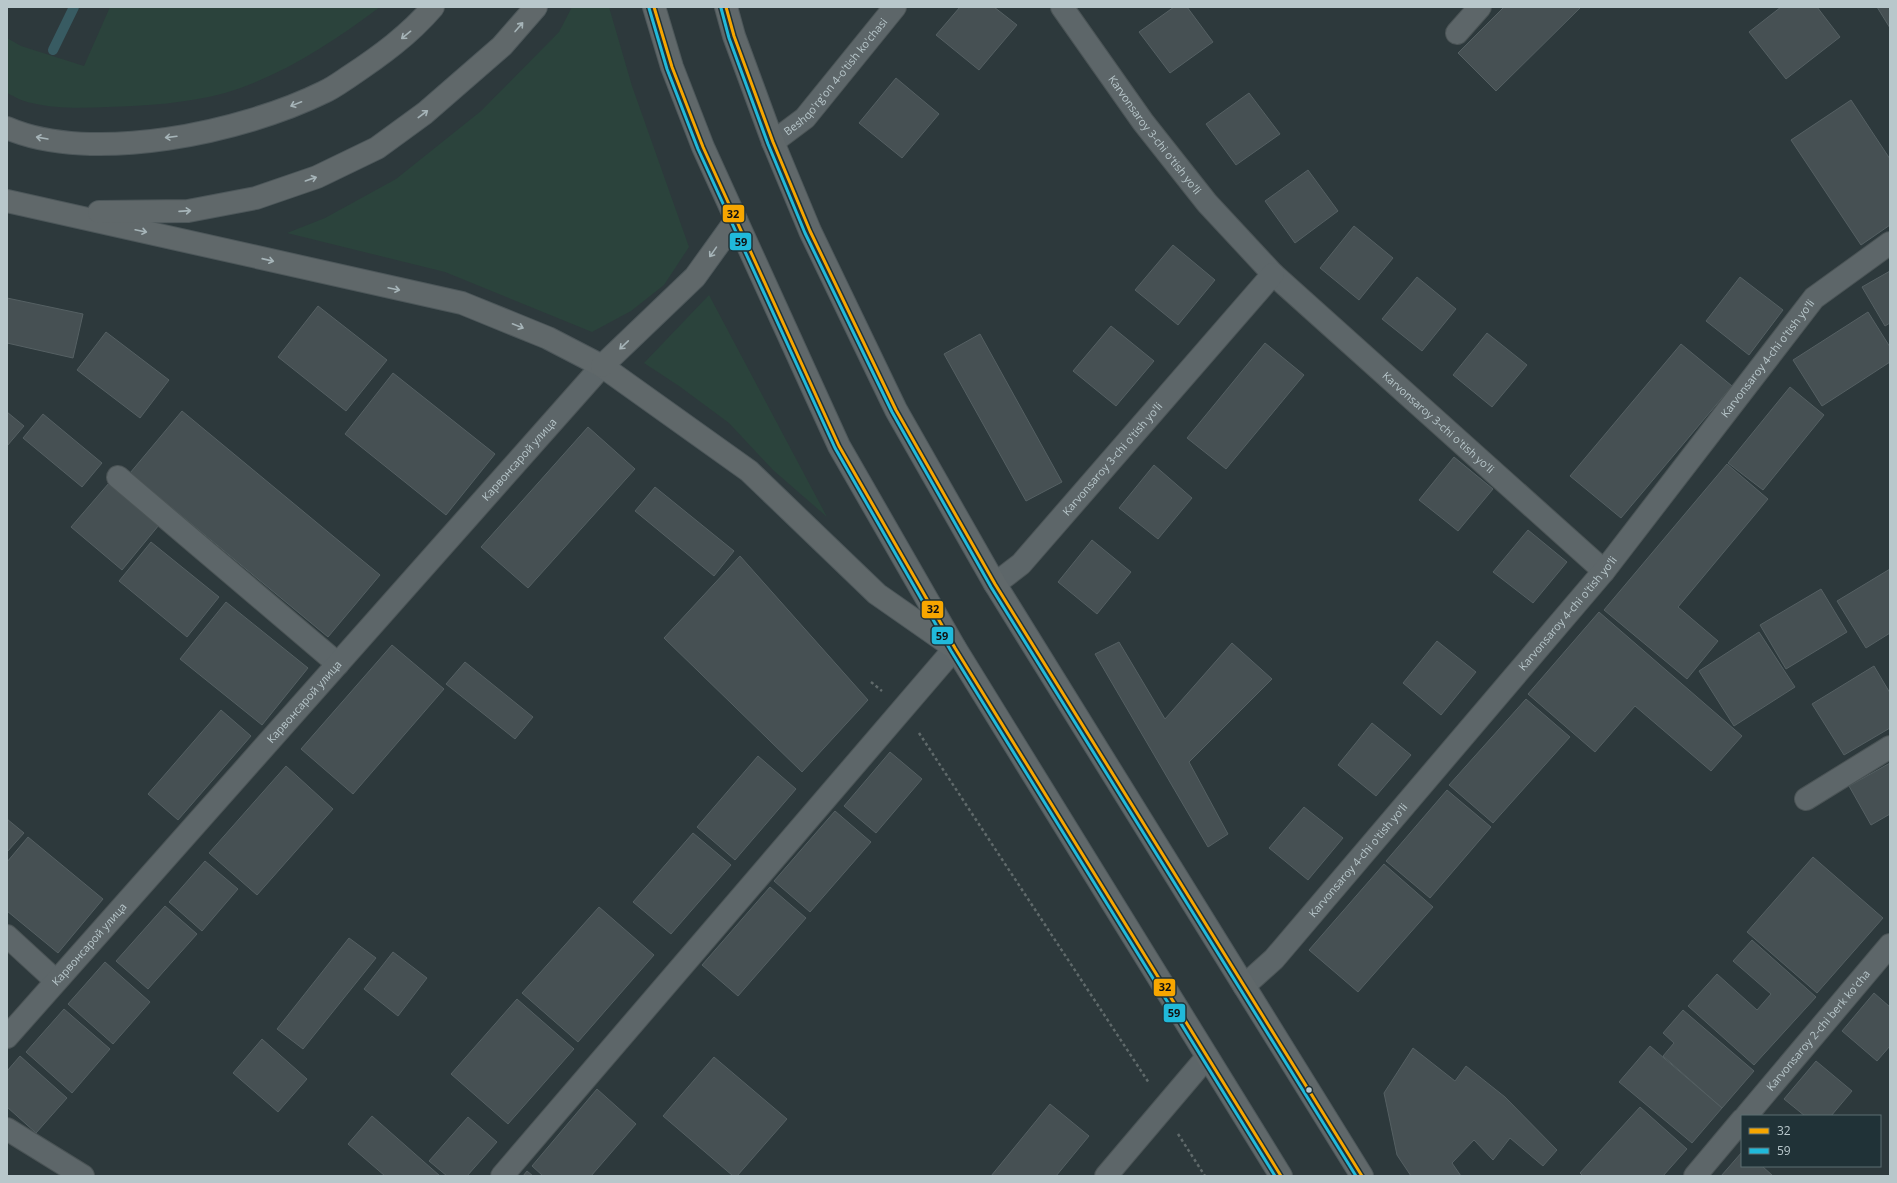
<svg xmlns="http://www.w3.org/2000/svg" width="1897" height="1183" font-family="'Open Sans',sans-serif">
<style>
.green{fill:#2b433c}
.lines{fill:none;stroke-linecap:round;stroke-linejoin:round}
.stream{stroke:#385b62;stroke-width:10}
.building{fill:#465053;stroke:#556063}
.minor-casing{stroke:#4b5456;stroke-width:24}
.trunk-casing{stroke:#4d575a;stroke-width:24}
.path{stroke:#606a6b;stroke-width:2.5;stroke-dasharray:3 3;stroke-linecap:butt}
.minor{stroke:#5d6669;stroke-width:22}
.trunk{stroke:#60686a;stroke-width:22}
.bus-1-casing{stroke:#203237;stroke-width:6}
.bus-2-casing{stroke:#203237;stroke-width:6}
.bus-1{stroke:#f7a600;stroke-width:3}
.bus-2{stroke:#20b9da;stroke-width:3}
.oneway{stroke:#a6b4b8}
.bus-dot{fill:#b8c7cb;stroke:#203237;stroke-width:1.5}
.labels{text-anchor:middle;stroke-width:3.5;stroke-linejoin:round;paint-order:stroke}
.street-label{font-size:11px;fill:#b8c7cb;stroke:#203237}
.line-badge{stroke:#203237;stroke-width:1.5}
.pale-badge-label{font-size:11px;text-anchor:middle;font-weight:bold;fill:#111}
</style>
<rect width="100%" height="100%" fill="#2d393c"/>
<g class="green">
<path d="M 110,7 L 380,7 C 333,42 282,76 225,93 C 188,103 146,106 108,107 C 83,108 56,109 32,103 C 24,102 15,97 7,93 L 7,38 L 21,46 L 84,66 Z"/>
<polygon points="572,7 609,7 632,86 689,247 664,285 631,311 592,332 445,272 287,233 325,218 396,179 481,111 559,32"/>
<polygon points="709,295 827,517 773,470 729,423 679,386 644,363"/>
</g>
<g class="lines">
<polyline class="stream" points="53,50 74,7"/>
</g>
<g class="building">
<polygon points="960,7 994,7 1017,25 979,70 936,35"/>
<polygon points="1174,7 1187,7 1213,42 1170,73 1139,32"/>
<polygon points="1504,7 1581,7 1496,91 1458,53"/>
<polygon points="1781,7 1817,7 1840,37 1786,79 1749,32"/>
<polygon points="1877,7 1890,7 1890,28"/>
<polygon points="896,78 939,114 902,158 859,123"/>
<polygon points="1249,93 1280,134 1236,165 1206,124"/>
<polygon points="1851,100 1890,159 1890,225 1861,245 1791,140"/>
<polygon points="1308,170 1338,211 1295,243 1265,201"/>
<polygon points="1354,226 1393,258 1359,300 1320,268"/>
<polygon points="1173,245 1215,280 1178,325 1135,290"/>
<polygon points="1890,271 1890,323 1885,326 1862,287"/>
<polygon points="1417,277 1456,309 1422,351 1382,319"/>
<polygon points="1740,277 1783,310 1749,355 1706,321"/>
<polygon points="7,298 83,314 73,358 7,343"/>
<polygon points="318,306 387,360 346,411 278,357"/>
<polygon points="1868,312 1890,347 1890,362 1822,406 1793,360"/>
<polygon points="1111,326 1154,361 1116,406 1073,371"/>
<polygon points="106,332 169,380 140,418 77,370"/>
<polygon points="1487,333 1527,365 1492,407 1453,375"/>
<polygon points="980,334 1062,482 1026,501 944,354"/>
<polygon points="1265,343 1304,375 1226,469 1187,438"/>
<polygon points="1681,344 1732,386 1621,518 1570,476"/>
<polygon points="393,373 495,454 446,515 345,434"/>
<polygon points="1790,387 1824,415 1763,490 1728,463"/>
<polygon points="182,411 380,575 328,637 130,473"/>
<polygon points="7,412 24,426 7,446"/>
<polygon points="43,414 102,463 82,487 23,438"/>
<polygon points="588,427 635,469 528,588 481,547"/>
<polygon points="1454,457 1493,489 1458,531 1419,500"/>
<polygon points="1727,464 1768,499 1678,607 1718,641 1687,679 1604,610"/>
<polygon points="1154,465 1192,498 1158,539 1119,508"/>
<polygon points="109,483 159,525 122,570 71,527"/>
<polygon points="655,487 734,551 714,576 635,511"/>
<polygon points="1528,530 1567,562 1533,603 1493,572"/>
<polygon points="1092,540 1131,572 1097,614 1058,582"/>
<polygon points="151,542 219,597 187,637 119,581"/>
<polygon points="740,556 868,700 802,772 664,638"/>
<polygon points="1890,569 1890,633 1866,648 1837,601"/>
<polygon points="1821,589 1847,632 1786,669 1760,625"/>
<polygon points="226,602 308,668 262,725 180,659"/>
<polygon points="1599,612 1742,736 1711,771 1635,706 1595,752 1528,694"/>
<polygon points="1759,632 1795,687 1734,726 1699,671"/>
<polygon points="1437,641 1476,672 1441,715 1403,683"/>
<polygon points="1119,642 1165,719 1232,643 1272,679 1189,762 1228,834 1208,847 1095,654"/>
<polygon points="392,645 444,689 353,794 301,749"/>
<polygon points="465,662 533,717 515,739 446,684"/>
<polygon points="1874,666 1890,693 1890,728 1844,755 1812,704"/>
<polygon points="1526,699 1570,737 1493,823 1449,785"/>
<polygon points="221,710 251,736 178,820 148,794"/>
<polygon points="1372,723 1411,755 1376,796 1338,765"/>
<polygon points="890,752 922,779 876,833 844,806"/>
<polygon points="758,756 796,789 735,860 697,827"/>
<polygon points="1890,763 1890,814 1871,825 1849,786"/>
<polygon points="286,766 333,809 257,895 209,853"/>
<polygon points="1447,790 1491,827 1430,898 1386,861"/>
<polygon points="1304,807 1343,838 1308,880 1269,848"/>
<polygon points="835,811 871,842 810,912 774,881"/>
<polygon points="7,819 24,833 7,852"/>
<polygon points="693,833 731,865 671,934 633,902"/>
<polygon points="28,837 103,899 58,953 7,911 7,862"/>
<polygon points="1813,857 1883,918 1817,993 1747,932"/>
<polygon points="205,861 238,889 202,931 169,902"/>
<polygon points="1384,864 1433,907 1358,992 1309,950"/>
<polygon points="770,887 806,918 738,996 702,965"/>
<polygon points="165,906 197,934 148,989 116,961"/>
<polygon points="599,907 654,955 578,1042 522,993"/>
<polygon points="349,938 376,958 303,1049 277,1029"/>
<polygon points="1752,940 1816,997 1754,1065 1688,1006 1717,974 1757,1010 1771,994 1733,961"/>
<polygon points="393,952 427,978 398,1016 364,989"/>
<polygon points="105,962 150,1002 113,1044 68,1004"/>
<polygon points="1874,993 1890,1007 1890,1046 1877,1061 1842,1031"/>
<polygon points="517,999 574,1049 508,1124 451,1074"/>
<polygon points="64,1009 110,1049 72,1093 26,1052"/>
<polygon points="1683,1010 1754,1071 1722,1108 1663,1056 1674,1043 1663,1033"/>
<polygon points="262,1039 307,1079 278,1112 233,1073"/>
<polygon points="1650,1046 1722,1108 1692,1143 1619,1082"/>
<polygon points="1413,1048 1455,1081 1466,1066 1505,1097 1557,1150 1543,1166 1510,1138 1493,1160 1474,1140 1452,1163 1461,1176 1411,1176 1397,1155 1384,1093"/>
<polygon points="20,1056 67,1098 36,1133 7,1107 7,1071"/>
<polygon points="714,1057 787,1119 737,1176 733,1176 663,1116"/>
<polygon points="1816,1061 1852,1091 1831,1116 1805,1116 1784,1099"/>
<polygon points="597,1089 636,1124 591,1176 543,1176 532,1166"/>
<polygon points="1050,1104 1089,1136 1056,1176 991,1176"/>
<polygon points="1640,1107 1687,1149 1663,1176 1583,1176 1580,1173"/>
<polygon points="372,1116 440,1176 385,1176 348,1144"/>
<polygon points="468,1117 497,1142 467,1176 447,1176 429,1161"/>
<polygon points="1742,1152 1742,1166 1762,1166 1773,1176 1721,1176"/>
<polygon points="527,1171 533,1176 523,1176"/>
</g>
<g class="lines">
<g class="minor-casing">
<g id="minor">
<path id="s1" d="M 1062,7 L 1143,122 L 1207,203 L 1273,274 L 1604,571"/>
<polyline points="1457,33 1480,7"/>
<path id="s2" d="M 773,142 L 805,118 L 895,7"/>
<polyline points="118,477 338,664"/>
<path id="s3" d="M 995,584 L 1021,564 L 1273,274"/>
<polyline points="1806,799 1890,747"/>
<polyline points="7,936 56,981"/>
<path id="s4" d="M 1244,986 L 1274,959 L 1604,571 L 1814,298 L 1890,243"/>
<path id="s5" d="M 7,1037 L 602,366"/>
<path id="s6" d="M 1746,1116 L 1890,945"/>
<polyline points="7,1129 83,1176"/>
<polyline points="502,1176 955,648"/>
<polyline points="1106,1176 1207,1057"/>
<polyline points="1695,1176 1742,1120"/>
</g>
</g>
<g class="trunk-casing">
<g id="trunk">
<polyline points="654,7 672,67 703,147 839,446 955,648 1281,1176"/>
<polyline points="726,7 734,36 773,142 810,231 896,410 995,584 1362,1176"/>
<path d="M 7,128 C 92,165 243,132 324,92 C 333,88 341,82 350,76 C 380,56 409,35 433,7"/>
<polyline points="7,201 462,303 548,338 602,366 749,471 877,594 950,645"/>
<polyline points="99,212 188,211 256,198 317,177 377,148 425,113 502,46 536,7"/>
<polyline points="602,366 695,277 736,220"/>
</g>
</g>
<g class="path">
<polyline points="871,682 882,691"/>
<polyline points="919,733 1149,1083"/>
<polyline points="1178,1134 1205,1176"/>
</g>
<use href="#minor" class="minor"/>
<use href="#trunk" class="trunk"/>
<g class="bus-1-casing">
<g id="bus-1">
<polyline points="654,7 672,67 703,147 839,446 955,648 1281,1176"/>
<polyline points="726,7 734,36 773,142 810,231 896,410 995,584 1362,1176"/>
</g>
</g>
<g class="bus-2-casing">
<g id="bus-2">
<polyline points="649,8 667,69 698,149 835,448 951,651 1275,1176"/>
<polyline points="721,8 729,38 768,144 805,233 892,412 991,587 1356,1176"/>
</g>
</g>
<use href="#bus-1" class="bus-1"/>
<use href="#bus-2" class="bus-2"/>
</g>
<defs><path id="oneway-shaft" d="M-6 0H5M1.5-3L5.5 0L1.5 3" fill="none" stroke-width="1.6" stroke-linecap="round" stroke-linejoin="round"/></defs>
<g class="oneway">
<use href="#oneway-shaft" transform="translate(519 27) rotate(-49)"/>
<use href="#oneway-shaft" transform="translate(406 35) rotate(141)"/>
<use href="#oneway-shaft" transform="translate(296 104) rotate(158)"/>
<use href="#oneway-shaft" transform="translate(423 114) rotate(-37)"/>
<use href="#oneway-shaft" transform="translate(171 137) rotate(173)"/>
<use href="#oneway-shaft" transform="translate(42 138) rotate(-170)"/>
<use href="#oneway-shaft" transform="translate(311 179) rotate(-19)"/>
<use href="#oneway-shaft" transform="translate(185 211) rotate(-4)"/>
<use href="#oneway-shaft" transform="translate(141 231) rotate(12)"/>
<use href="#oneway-shaft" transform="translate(713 252) rotate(125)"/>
<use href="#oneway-shaft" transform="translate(268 260) rotate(13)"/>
<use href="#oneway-shaft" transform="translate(394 289) rotate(12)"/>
<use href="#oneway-shaft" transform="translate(518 326) rotate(22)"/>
<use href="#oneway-shaft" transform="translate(624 345) rotate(136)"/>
</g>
<circle class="bus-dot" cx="1309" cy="1090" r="3.5"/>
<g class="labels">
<g class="street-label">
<text dy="4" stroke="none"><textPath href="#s2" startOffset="91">Beshqo'rg'on 4-o'tish ko'chasi</textPath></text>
<text dy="4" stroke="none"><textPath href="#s1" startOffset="158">Karvonsaroy 3-chi o'tish yo'li</textPath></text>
<text dy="4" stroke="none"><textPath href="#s4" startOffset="818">Karvonsaroy 4-chi o'tish yo'li</textPath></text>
<text dy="4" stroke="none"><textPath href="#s1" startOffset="563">Karvonsaroy 3-chi o'tish yo'li</textPath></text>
<text dy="4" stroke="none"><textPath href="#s5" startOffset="772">Карвонсарой улица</textPath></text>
<text dy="4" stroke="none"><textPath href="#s3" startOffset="172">Karvonsaroy 3-chi o'tish yo'li</textPath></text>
<text dy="4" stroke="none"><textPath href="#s4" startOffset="494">Karvonsaroy 4-chi o'tish yo'li</textPath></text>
<text dy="4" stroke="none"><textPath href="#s5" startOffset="448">Карвонсарой улица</textPath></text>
<text dy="4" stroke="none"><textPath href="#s4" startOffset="170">Karvonsaroy 4-chi o'tish yo'li</textPath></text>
<text dy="4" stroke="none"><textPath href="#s5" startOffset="124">Карвонсарой улица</textPath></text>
<text dy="4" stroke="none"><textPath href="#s6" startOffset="112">Karvonsaroy 2-chi berk ko'cha</textPath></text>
</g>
</g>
<g class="line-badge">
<rect x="722" y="204" width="23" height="19" rx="4" fill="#f7a600"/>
<rect x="729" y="232" width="23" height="19" rx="4" fill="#20b9da"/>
<rect x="921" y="600" width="23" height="19" rx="4" fill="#f7a600"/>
<rect x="931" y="626" width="23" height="19" rx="4" fill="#20b9da"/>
<rect x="1153" y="978" width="23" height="19" rx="4" fill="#f7a600"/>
<rect x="1163" y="1003" width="23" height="20" rx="4" fill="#20b9da"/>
</g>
<g class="pale-badge-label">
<text x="733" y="218">32</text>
<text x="741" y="246">59</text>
<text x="933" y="613">32</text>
<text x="942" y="640">59</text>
<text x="1165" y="991">32</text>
<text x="1174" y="1017">59</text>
</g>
<rect width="1897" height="1183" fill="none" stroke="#b8c7cb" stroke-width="16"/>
<rect x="1741" y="1115" width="140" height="52" fill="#203237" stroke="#5d6e72"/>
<rect x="1749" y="1128" width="20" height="6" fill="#f7a600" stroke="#5d6e72"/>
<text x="1777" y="1135" font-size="12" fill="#b8c7cb">32</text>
<rect x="1749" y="1148" width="20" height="6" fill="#20b9da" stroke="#5d6e72"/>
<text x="1777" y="1155" font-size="12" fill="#b8c7cb">59</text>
</svg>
